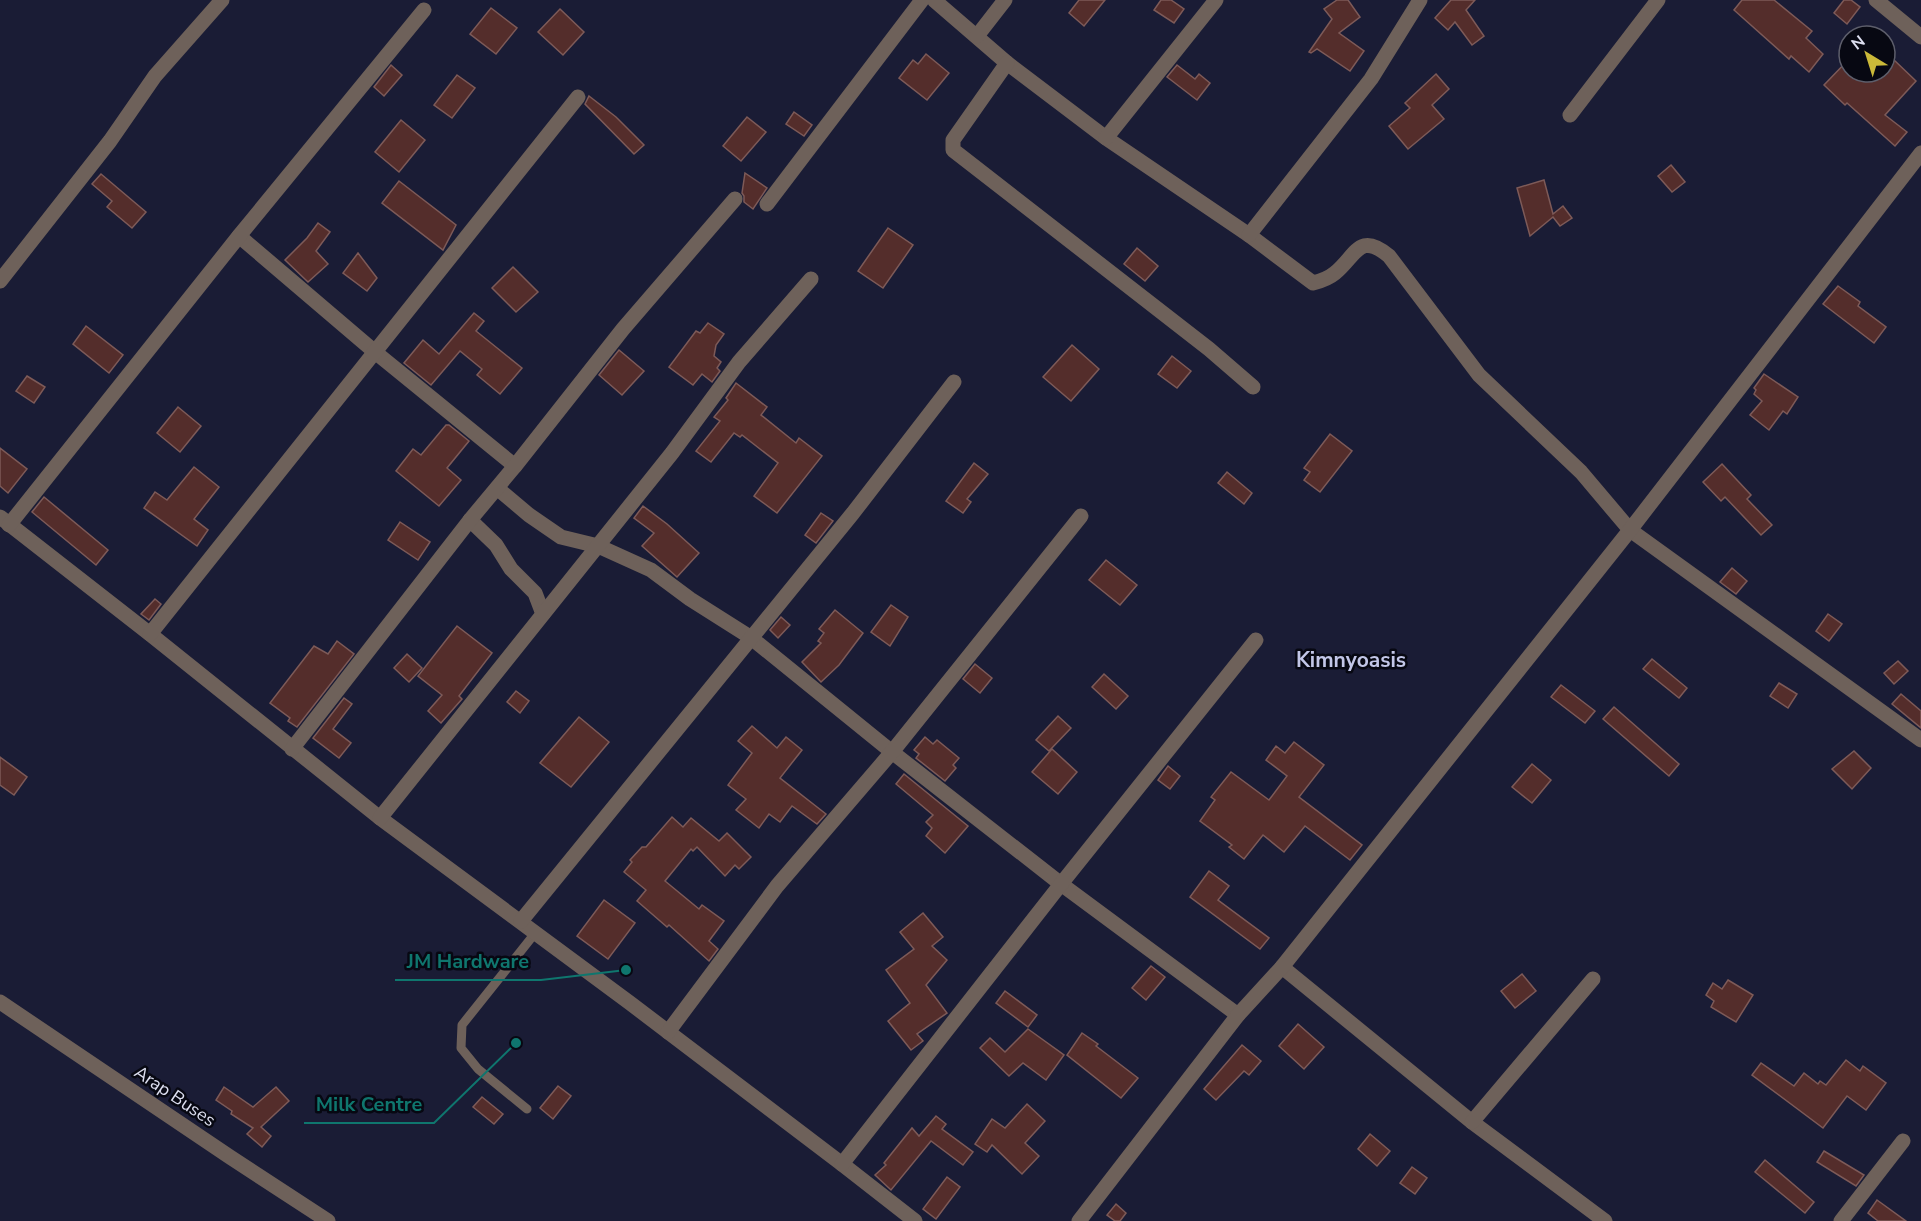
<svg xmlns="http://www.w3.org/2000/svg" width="1921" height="1221" font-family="'Nunito Sans',sans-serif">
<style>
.building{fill:#542d2b;stroke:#7d5a58;stroke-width:1.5}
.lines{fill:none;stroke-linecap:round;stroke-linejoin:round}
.lane{stroke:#6e615a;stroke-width:9}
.street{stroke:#6e615a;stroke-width:15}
.labels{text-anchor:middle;stroke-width:5;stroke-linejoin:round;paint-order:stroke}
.street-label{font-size:18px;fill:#dee0f1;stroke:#070812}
.quarter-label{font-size:21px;font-weight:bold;fill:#c2c6e7;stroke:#070812}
.leader{fill:none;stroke:#0f766e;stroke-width:2}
.callout-dot{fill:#0f766e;stroke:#070812;stroke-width:2}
.callout-label{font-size:20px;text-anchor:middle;font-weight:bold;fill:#0f766e;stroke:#070812;stroke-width:5;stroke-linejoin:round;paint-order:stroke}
</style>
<rect width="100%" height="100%" fill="#1a1c35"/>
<g class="building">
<polygon points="1079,0 1105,0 1084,26 1069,13"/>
<polygon points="1161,0 1171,0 1184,9 1174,23 1154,10"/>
<polygon points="1337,0 1348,0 1360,17 1339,33 1364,51 1350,71 1317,49 1311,53 1309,52 1332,19 1324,9"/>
<polygon points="1451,0 1475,0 1466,10 1484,36 1472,45 1455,22 1448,30 1435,18"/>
<polygon points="1742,0 1774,0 1812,31 1806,38 1823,54 1809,72 1791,56 1789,59 1734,10"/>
<polygon points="1844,0 1851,0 1860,7 1847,24 1834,13"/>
<polygon points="491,8 517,28 496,54 470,34"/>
<polygon points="560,9 584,32 563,55 538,32"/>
<polygon points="926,54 949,73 927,100 899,78 913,60 918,64"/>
<polygon points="1849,59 1849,72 1885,72 1885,68 1893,59 1916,81 1885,115 1907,132 1895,146 1847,103 1845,105 1824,85"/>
<polygon points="391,65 402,75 384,96 374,87"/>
<polygon points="1177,65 1195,79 1199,74 1210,83 1197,100 1167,77"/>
<polygon points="1436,74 1449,89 1432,105 1444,119 1408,149 1389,126 1410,108 1405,103"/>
<polygon points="457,75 475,88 452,118 434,105"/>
<polygon points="589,96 616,117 644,145 634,154 585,104"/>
<polygon points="794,112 812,125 804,136 786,124"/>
<polygon points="747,117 766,132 741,161 723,146"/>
<polygon points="401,120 425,140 399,172 375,152"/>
<polygon points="1671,165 1685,182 1672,192 1658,176"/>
<polygon points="745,173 767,188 753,209 744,202 744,196 742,193"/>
<polygon points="101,174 146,212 132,228 107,207 112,201 92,184"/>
<polygon points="1544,180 1553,214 1563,206 1572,218 1560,226 1553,217 1530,236 1517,188"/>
<polygon points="399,181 456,225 443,250 382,203"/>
<polygon points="318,223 330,232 316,251 328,264 308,282 285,260 307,238"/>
<polygon points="888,228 913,245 883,288 858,271"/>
<polygon points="1137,248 1158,266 1145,281 1124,264"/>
<polygon points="358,253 377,278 367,291 343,273"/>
<polygon points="513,267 538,292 516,312 492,288"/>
<polygon points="1838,286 1860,302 1858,306 1886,327 1874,343 1823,304"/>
<polygon points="474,313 484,321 476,331 522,368 500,394 477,375 482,369 460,351 431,385 404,363 423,340 439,354"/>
<polygon points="708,323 724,334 716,345 714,356 721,362 717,368 720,371 712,382 702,374 693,385 669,367 696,331 700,333"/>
<polygon points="86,326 123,355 109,373 73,344"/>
<polygon points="1072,345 1099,369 1071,401 1043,377"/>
<polygon points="619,350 644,371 622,395 599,375"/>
<polygon points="1172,356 1191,371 1177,388 1158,374"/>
<polygon points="1764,374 1798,397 1787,414 1783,411 1769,430 1750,415 1762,401 1754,394 1756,390 1754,388"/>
<polygon points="27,376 45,387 34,403 16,391"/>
<polygon points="736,383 767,407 761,415 796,443 799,438 822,456 777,513 754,496 778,463 742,435 740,437 734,433 711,462 696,451 720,421 714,417 728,400 726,398"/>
<polygon points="178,407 201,426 180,452 157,433"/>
<polygon points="446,425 449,425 469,441 447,468 461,480 439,506 396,471 413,449 421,455"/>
<polygon points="1330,434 1352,451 1320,492 1304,480 1310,472 1304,468"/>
<polygon points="0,448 27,469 8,493 0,486"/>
<polygon points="974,463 988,474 967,499 971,502 963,513 946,501"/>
<polygon points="1722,464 1751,495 1747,499 1772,525 1761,535 1725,497 1721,501 1703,482"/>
<polygon points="194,467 219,487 194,519 208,530 197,546 144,508 155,492 167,500"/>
<polygon points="1227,472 1252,493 1244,504 1218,483"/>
<polygon points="44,497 108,550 96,565 32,512"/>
<polygon points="643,506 667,524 699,553 677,577 642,546 654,533 634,518"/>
<polygon points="821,513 833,521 816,543 805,535"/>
<polygon points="400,522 430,542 418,560 388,540"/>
<polygon points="1106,560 1137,585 1120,605 1089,580"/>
<polygon points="1732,568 1747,581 1736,594 1720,582"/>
<polygon points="155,599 161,604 149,620 141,614"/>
<polygon points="891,605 908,617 890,646 871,632"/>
<polygon points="835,610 863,633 839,665 821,682 802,662 821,643 818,641 824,633 819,629"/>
<polygon points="1828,614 1842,624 1829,641 1816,631"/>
<polygon points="781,617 790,625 778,638 770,630"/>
<polygon points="457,626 492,653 459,696 462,699 441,723 428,711 442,695 418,676"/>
<polygon points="337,641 354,654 297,727 288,721 290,718 270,703 314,646 328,654"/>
<polygon points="407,654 422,668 409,682 394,668"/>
<polygon points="1652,659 1687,688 1679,698 1643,669"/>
<polygon points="1898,661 1908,671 1894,684 1884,673"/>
<polygon points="975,664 992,678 980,693 963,679"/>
<polygon points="1104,674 1128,696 1116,709 1092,687"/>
<polygon points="1779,683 1797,694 1788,708 1770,696"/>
<polygon points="1561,685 1595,711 1585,723 1551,697"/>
<polygon points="516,691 529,701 520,713 507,702"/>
<polygon points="1901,694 1921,711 1921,728 1892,704"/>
<polygon points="344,698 352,704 333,729 351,743 339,758 313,738"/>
<polygon points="1614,707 1679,764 1669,776 1603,719"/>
<polygon points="1058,716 1071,728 1049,751 1036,740"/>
<polygon points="579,717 609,742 571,787 540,763"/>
<polygon points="752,726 777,748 786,737 802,750 780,778 826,814 817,824 792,806 780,822 769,814 759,828 736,810 746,799 728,785 752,753 738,741"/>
<polygon points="925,737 933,744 937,740 959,758 953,765 956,768 945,781 916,758 919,754 914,750"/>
<polygon points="1294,742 1324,765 1299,797 1362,845 1350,860 1305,826 1284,852 1263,835 1244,859 1229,847 1232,845 1200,821 1215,800 1211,797 1231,772 1269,800 1287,776 1266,760 1276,746 1285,753"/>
<polygon points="1052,749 1077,772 1058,794 1032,772"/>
<polygon points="1854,751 1871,768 1852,789 1832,769"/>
<polygon points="0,757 27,777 14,795 0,785"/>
<polygon points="1532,764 1551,780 1532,803 1512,787"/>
<polygon points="1168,766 1180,776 1170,789 1158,780"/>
<polygon points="904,774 968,826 945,853 926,836 932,828 926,822 933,815 896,784"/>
<polygon points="672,817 683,827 691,818 719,841 727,833 751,857 739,869 735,865 725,876 697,847 693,851 691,849 665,881 699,909 702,905 724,921 709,941 718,949 709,961 669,925 667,927 637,901 646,890 624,872 632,862 630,860 642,847 646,847"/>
<polygon points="1209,871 1229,886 1218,900 1269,938 1260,949 1190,897"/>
<polygon points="604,900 635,923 608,959 577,936"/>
<polygon points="923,913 943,937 932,946 947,960 926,985 947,1013 917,1034 923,1041 911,1050 888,1021 910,1003 886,970 914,949 900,932"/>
<polygon points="1151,966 1165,977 1146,1000 1132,988"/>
<polygon points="1522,974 1536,991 1515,1008 1501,991"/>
<polygon points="1728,980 1753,995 1736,1022 1711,1007 1714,1001 1706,995 1713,983 1722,989"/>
<polygon points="1005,991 1037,1015 1028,1027 996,1003"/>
<polygon points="1298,1024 1324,1047 1304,1069 1279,1046"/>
<polygon points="1028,1029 1064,1055 1046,1080 1023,1063 1009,1076 980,1048 990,1038 1005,1052"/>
<polygon points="1082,1033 1098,1044 1096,1046 1138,1078 1121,1098 1067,1055"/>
<polygon points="1242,1045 1261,1061 1249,1075 1244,1071 1216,1100 1204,1089"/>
<polygon points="1846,1060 1860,1071 1863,1066 1886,1083 1866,1110 1847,1096 1823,1128 1752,1075 1761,1063 1794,1086 1804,1073 1818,1084 1820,1081 1826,1085"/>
<polygon points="558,1086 571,1096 553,1119 540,1108"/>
<polygon points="224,1087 253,1107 276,1087 289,1101 261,1127 271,1136 262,1147 247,1134 253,1128 231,1114 232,1111 216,1100"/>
<polygon points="482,1097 503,1114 494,1124 473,1107"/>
<polygon points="1027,1104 1045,1121 1025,1143 1039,1156 1022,1174 992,1145 987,1152 975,1144 992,1119 1005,1128"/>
<polygon points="936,1116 946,1124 942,1129 973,1152 963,1165 931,1141 891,1190 875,1175 886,1165 884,1163 912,1128 919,1136"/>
<polygon points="1370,1134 1390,1151 1377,1166 1358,1149"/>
<polygon points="1824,1151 1864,1175 1856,1186 1817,1162"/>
<polygon points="1765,1160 1814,1202 1805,1213 1755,1172"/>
<polygon points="1412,1167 1427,1178 1415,1194 1400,1183"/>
<polygon points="947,1177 960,1187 936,1219 923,1209"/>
<polygon points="1877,1200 1906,1221 1878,1221 1868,1213"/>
<polygon points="1116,1204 1126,1213 1120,1221 1115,1221 1107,1215"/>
</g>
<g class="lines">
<polyline class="lane" points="527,1109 478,1069 461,1048 462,1025 536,932"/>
<g class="street">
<path d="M 934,0 L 1007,63 L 1106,138 L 1249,235 L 1313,283 C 1321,281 1329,278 1335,273 C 1356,256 1359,231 1389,256 L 1479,375 L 1581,472 L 1630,530 L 1921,740"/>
<polyline points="1876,0 1921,37"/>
<polyline points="977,36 1005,0"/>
<polyline points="1007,63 953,140 953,150 1209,349 1253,387"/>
<polyline points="1570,115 1658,0"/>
<polyline points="1106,138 1216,0"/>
<polyline points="767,204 922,0"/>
<polyline points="1249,235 1371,79 1420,0"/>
<polyline points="239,236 375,352 515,466"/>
<polyline points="0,281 110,141 155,76 222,0"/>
<polyline points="497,488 529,515 561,537 598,546 651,570 690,599 750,637 892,752 1061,884 1238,1015"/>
<polyline points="0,517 150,634 380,818 630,1003 842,1164 915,1221"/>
<polyline points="470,520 496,545 511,569 535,593 543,614"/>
<polyline points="9,525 239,236 424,10"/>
<polyline points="150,634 578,97"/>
<polyline points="292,749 470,520 515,466 623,329 735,199"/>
<polyline points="380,818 672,453 739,362 811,279"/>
<polyline points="521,921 853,513 954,382"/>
<polyline points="1282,967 1472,1122 1605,1221"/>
<polyline points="0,1002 230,1157 328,1221"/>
<polyline points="668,1032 777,886 892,752 1081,516"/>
<polyline points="1472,1122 1593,979"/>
<polyline points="842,1164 1061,884 1256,640"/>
<polyline points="1079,1221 1238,1015 1282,967 1630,530 1921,153"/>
<polyline points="1841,1221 1903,1141"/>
</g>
</g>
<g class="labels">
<g class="street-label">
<text transform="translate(175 1096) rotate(34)" y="6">Arap Buses</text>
</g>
<g class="quarter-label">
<text x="1351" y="667">Kimnyoasis</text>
</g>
</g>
<path class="leader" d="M626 970L541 980H395M516 1043L434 1123H304"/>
<g class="callout-dot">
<circle cx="626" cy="970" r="6"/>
<circle cx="516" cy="1043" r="6"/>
</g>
<g class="callout-label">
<text x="468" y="968">JM Hardware</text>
<text x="369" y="1111">Milk Centre</text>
</g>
<g transform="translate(1867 54) rotate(322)"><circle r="28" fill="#070812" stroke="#5d5e6b" stroke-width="1.5"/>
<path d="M0-4.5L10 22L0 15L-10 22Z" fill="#cbb939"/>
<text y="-9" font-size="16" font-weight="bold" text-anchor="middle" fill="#dee0f1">N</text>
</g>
</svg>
